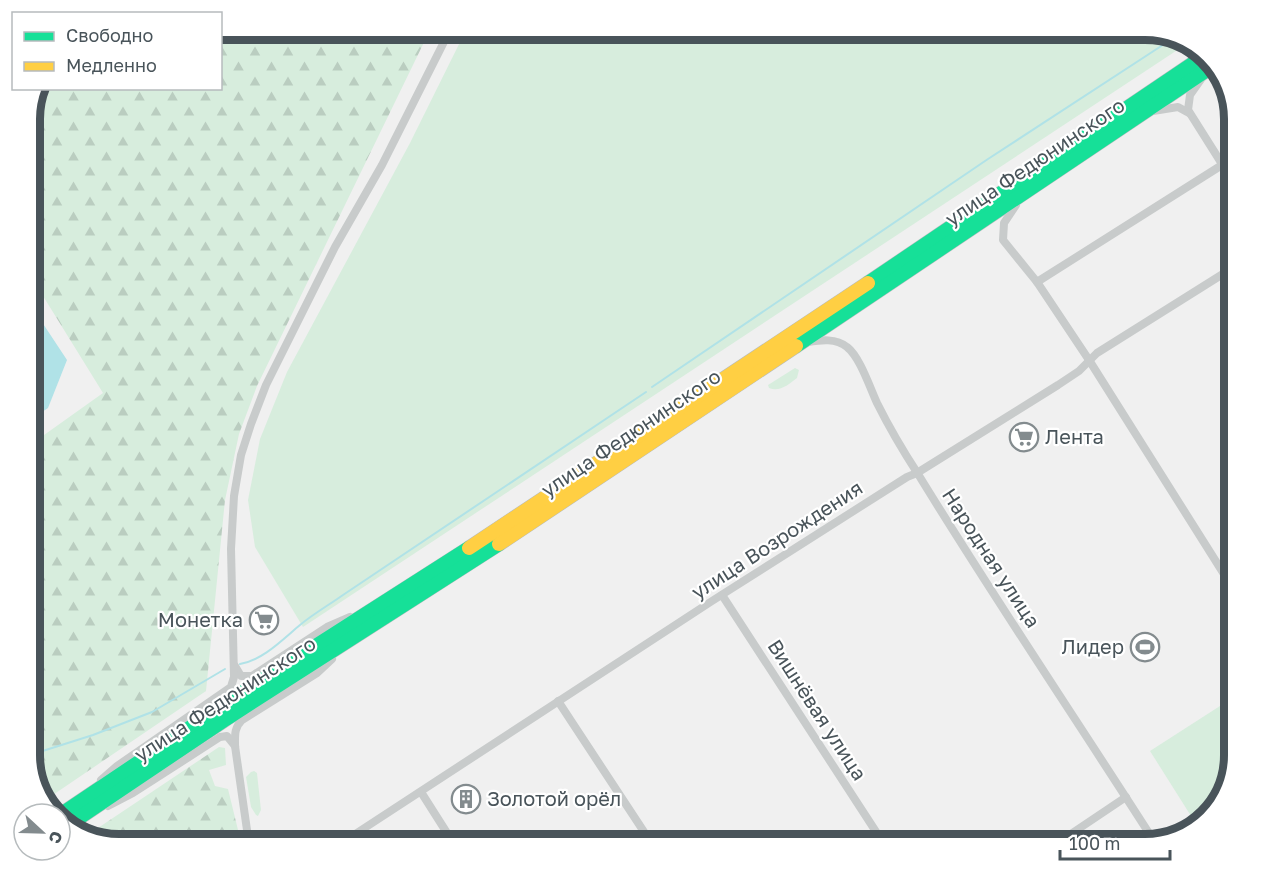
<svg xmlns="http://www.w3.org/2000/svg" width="1264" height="874" font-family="'Golos Text',sans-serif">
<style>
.green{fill:#d7eddd}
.forest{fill:url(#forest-firs)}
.water{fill:#b0e2e7}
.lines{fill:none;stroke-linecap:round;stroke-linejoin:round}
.stream{stroke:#b0e2e7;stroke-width:2}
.fast-casing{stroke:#b6bbbe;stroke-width:15}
.slow-casing{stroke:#b6bbbe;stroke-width:15}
.street{stroke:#c8cbcb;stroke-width:8}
.fast{stroke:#16e098;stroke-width:14}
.slow{stroke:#ffcf43;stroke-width:14}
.labels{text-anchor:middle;stroke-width:4.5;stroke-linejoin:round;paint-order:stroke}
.street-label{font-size:20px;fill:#49545a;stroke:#fff}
.poi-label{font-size:20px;fill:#49545a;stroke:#fff;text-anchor:start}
.rim{fill:none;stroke:#49545a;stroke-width:8}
</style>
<defs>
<pattern id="forest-firs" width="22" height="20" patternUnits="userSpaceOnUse" patternTransform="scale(1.5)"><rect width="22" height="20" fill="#d7eddd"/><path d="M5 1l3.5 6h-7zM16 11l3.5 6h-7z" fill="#bacdc0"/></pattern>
</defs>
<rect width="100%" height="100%" fill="#f0f0f0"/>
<g class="green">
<polygon points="466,30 1144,30 1188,43 303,627 255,547 248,500 260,439 287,372 410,143"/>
<path d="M 795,368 L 799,370 L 797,378 C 788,385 780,392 769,388 L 768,385 Z"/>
<polygon points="1234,697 1234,755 1221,796 1191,816 1150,751"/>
<polygon points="254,771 257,773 261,810 258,816 256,815 251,807 246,777 251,772"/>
</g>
<g class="forest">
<polygon points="221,30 430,30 257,386 239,434 225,500 206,691 44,801 30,760 30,445 103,393 30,275 30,114 42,89 220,88"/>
<polygon points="219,747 225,748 226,765 209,770 215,786 228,789 239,834 240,844 120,844 89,834"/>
</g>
<polygon class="water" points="30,304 67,360 48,408 30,420 30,387 33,385 30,377"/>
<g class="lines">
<g class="stream">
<polyline points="652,387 988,159 1172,39"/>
<path d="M 240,664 C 263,660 282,640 300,625 C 313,614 329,605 343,595 L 646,392"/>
<polyline points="30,755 93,735 152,712 225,669"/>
</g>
<g class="fast-casing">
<g id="fast">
<polyline points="868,283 1204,56"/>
<polyline points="796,346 1213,66"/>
<polyline points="60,815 231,700 469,548"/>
<polyline points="67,826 226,719 499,544"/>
</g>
</g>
<g class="slow-casing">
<g id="slow">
<polyline points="499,544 796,346"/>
<polyline points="469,548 868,283"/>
</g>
</g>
<g class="street">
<polyline points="1202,78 1190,95 1188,110 1234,183"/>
<polyline points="1153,111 1178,107 1189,113"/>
<polyline points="1016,205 1004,223 1003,240 1037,282 1089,360 1234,590"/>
<polyline points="1037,282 1222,165"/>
<path d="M 808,342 C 821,340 836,338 847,347 C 860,357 870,388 877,403 C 889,427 903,451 918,474 C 994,598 1076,719 1154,841"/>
<polyline points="722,595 884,844"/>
<polyline points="235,666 241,676 252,676 327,627 350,617"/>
<polyline points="558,701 652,844"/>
<polyline points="101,780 117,766 231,687 234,677 231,549 234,496 241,455 251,424 266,385 335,247 382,165 450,30"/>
<polyline points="421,792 454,844"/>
<polyline points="108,806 133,793 220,737 227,736 235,746"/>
<path d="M 249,844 L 235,746 C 235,735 234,728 242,720 L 317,673 L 332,659"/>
<polyline points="340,844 712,601 907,477 917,473 1058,385 1079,371 1097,353 1234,267"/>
<polyline points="1056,844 1126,797"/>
</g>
<use href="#fast" class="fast"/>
<use href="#slow" class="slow"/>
</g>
<defs>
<g id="supermarket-ring" transform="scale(1.5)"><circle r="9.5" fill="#fff" stroke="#838b8e" stroke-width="1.5"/><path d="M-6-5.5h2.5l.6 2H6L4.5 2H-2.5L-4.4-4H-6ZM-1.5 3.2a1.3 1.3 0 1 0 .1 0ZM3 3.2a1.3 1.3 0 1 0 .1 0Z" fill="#838b8e"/></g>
<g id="stadium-ring" transform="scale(1.5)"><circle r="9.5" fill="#fff" stroke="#838b8e" stroke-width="1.5"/><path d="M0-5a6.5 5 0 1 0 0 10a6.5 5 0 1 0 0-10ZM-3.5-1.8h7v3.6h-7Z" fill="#838b8e"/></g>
<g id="building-ring" transform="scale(1.5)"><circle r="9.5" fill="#fff" stroke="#838b8e" stroke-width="1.5"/><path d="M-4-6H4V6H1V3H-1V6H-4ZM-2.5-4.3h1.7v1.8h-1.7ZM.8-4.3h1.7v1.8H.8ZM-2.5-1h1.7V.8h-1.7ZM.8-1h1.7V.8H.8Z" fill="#838b8e"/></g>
</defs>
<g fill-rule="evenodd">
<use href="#supermarket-ring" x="1024" y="437"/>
<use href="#supermarket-ring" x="264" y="620"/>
<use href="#stadium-ring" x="1145" y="647"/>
<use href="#building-ring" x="466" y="799"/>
</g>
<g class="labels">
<g class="street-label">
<text transform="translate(1035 162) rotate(-34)" y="7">улица Федюнинского</text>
<text transform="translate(631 433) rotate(-34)" y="7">улица Федюнинского</text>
<text transform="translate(777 540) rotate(-33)" y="7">улица Возрождения</text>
<text transform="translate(991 558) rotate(57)" y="7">Народная улица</text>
<text transform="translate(225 699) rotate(-33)" y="7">улица Федюнинского</text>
<text transform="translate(817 710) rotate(57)" y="7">Вишнёвая улица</text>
</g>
<g class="poi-label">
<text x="1045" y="444">Лента</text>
<text x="243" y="627" text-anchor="end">Монетка</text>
<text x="1124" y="654" text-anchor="end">Лидер</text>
<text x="487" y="806">Золотой орёл</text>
</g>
</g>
<path d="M0 0H1264V874H0ZM119 40H1145A79 79 0 0 1 1224 119V755A79 79 0 0 1 1145 834H119A79 79 0 0 1 40 755V119A79 79 0 0 1 119 40Z" fill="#fff" fill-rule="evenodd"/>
<path class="rim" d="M119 40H1145A79 79 0 0 1 1224 119V755A79 79 0 0 1 1145 834H119A79 79 0 0 1 40 755V119A79 79 0 0 1 119 40Z"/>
<rect x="12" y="12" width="210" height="78" fill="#ffffff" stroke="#b6bbbd" stroke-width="1.5"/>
<rect x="24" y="32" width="30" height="9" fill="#16e098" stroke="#b6bbbd" stroke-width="1.5"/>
<text x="66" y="42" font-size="18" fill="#49545a">Свободно</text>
<rect x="24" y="62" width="30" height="9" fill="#ffcf43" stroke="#b6bbbd" stroke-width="1.5"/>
<text x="66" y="72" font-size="18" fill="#49545a">Медленно</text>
<g transform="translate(42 832) rotate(112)"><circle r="28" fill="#ffffff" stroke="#b6bbbd" stroke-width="1.5"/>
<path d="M0-4.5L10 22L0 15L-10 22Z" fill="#838b8e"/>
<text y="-9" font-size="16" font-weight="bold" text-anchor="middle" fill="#49545a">С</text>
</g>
<path d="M1060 850v9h110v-9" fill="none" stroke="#49545a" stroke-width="3"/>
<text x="1069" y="850" font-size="18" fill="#49545a" stroke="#ffffff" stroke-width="4.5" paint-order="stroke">100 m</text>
</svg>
